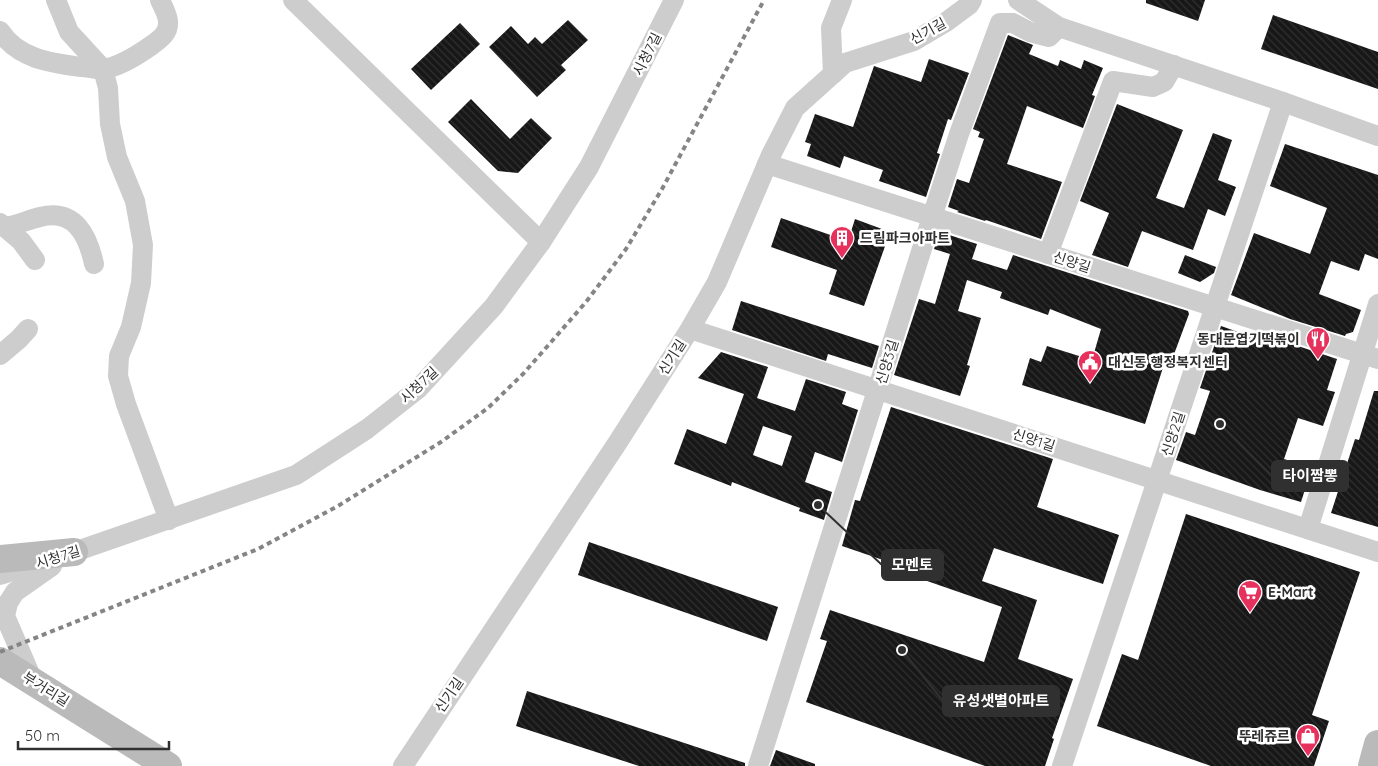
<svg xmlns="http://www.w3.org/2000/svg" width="1378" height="766" font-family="Quicksand,'Noto Sans KR',sans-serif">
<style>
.building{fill:url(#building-back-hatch);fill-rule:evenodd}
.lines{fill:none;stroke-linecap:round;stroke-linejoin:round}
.street{stroke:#cdcdcd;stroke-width:20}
.secondary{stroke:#bababa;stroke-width:28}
.rail{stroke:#858585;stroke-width:4;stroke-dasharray:5 4;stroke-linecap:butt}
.labels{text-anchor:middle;stroke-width:5;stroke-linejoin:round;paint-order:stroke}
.street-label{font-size:14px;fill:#303030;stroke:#fff}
.poi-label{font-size:14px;font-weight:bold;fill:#303030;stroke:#fff;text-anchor:start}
.leader{fill:none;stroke:#303030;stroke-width:2}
.callout-dot{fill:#303030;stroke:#fff;stroke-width:2}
.callout{fill:#303030;stroke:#303030;stroke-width:2}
.callout-label{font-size:15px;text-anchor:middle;font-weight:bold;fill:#fff}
</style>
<defs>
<pattern id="building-back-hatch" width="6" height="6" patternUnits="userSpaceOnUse" patternTransform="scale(1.25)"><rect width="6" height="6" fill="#171717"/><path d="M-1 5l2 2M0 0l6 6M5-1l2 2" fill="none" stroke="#303030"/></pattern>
</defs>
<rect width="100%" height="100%" fill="#fff"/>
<g class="building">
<polygon points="1146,0 1205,0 1198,21 1146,3"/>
<polygon points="1273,15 1378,52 1378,89 1261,49"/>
<polygon points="568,20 588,40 561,65 566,70 537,97 489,47 511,26 528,44 535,37 542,44"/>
<polygon points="460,23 480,44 431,90 411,69"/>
<polygon points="1008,35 1033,45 1029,54 1058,66 1060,60 1081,69 1084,60 1103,68 1092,95 1095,96 1083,128 1027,106 1007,164 1062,182 1041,239 986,220 985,221 957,212 959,211 948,207 957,179 969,183 984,139 978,137 980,132 973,129"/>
<polygon points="929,59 969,73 951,120 948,119 937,153 940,154 926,197 879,181 883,170 844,156 840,168 807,156 811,144 805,142 815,114 853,127 874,66 921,82"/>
<polygon points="471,99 510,139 531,118 552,138 518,173 498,171 448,122"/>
<polygon points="1117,104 1183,130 1156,198 1184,208 1213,133 1232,140 1218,180 1236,187 1225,216 1208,209 1193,250 1142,231 1128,267 1092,255 1109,213 1080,201"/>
<polygon points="1285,144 1378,175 1378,259 1365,254 1359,271 1331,261 1319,294 1361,310 1353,332 1346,334 1345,336 1290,319 1231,295 1254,233 1310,254 1327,208 1270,186"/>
<polygon points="781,218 848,241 855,219 890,232 864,306 829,294 837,270 771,247"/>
<polygon points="940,232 977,244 972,259 1007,270 1013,255 1188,311 1189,314 1173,357 1167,355 1145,424 1022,385 1030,358 1041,362 1047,346 1092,360 1101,329 1050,309 1048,315 1000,298 1002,292 967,280 958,311 981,318 967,365 970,366 960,396 894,375 919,299 935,304 950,254 934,249"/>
<polygon points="1185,255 1216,267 1214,273 1200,282 1178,273"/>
<polygon points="741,301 879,346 872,368 828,354 826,361 732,330"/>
<polygon points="1221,326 1281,347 1283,341 1337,359 1327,390 1335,392 1323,426 1298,418 1284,459 1312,468 1301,502 1260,490 1176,460 1186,432 1195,435 1210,391 1200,388"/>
<path d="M 721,352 L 768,367 L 757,398 L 795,411 L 806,379 L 846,392 L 842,404 L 858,410 L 842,462 L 815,452 L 805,482 L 832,492 L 824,520 L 799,511 L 800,508 L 732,482 L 731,486 L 674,464 L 687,429 L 726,444 L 744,394 L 698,378 ZM 763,426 L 792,436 L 782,466 L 753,455 Z"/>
<polygon points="1374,391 1378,391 1378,527 1331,513 1355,439 1359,440"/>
<polygon points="891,407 1053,459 1037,507 1119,535 1103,584 994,548 982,581 1037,600 1018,659 1073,679 1052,738 1054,739 1045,766 985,766 806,702 827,641 820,639 830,610 984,662 1002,607 881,565 883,560 842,546 855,500 860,501"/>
<polygon points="1186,514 1360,572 1312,715 1329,721 1314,766 1211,766 1097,726 1122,654 1138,660"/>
<polygon points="589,542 778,607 767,641 578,575"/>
<polygon points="527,691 745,763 745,766 639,766 516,726"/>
<polygon points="776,750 815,764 815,766 770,766"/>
</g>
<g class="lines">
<g class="street">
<polyline points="56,0 69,32 103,69 108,88 110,124 117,157 135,201 143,245 141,283 131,327 119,356 118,376 126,404 169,520"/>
<polyline points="293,0 541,242"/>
<polyline points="1018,0 1059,27 1283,102 1378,136"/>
<path d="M 0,31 C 18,59 51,63 81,67 C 88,67 97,70 104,69 C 121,66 138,55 152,45 C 160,39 169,33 168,22 C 168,15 163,7 160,0"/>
<polyline points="833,74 831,28 842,0"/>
<polyline points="767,164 1378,359"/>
<polyline points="0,223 21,241 35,260"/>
<path d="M 5,227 C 17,225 28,220 40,217 C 75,208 88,236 94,264"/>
<polyline points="1048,254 1113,81 1153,87 1164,82 1174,65"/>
<polyline points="690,329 1378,552"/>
<polyline points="0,355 19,339 28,329"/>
<polyline points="1308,529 1378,304"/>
<polyline points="0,575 74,552 296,475 367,429 418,389 494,306 541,242 589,167 674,0"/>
<polyline points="33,681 5,616 8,603 15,592 52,566"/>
<polyline points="403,766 618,442 690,329 717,282 771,155 795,108 845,63 914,41 946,22 969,5 972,0"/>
<polyline points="758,766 932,217 959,134 1000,23 1013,23 1030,32 1049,37 1059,27"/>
<polyline points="1062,766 1283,102"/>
</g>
<g class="secondary">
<polyline points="0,559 74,552"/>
<polyline points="0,661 168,766"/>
<polyline points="1372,766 1378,744"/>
</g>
<polyline class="rail" points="0,652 258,549 338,506 441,442 488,408 523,374 552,341 586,302 626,249 662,189 764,0"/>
</g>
<defs>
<g id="building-pin" transform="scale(1.25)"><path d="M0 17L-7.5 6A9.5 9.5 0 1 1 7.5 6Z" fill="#e7315d" stroke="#fff"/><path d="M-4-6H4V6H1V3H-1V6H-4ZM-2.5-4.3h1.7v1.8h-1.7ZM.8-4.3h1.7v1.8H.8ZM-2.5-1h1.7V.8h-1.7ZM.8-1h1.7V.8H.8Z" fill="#fff"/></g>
<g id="restaurant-pin" transform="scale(1.25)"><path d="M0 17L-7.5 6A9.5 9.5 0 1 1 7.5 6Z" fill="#e7315d" stroke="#fff"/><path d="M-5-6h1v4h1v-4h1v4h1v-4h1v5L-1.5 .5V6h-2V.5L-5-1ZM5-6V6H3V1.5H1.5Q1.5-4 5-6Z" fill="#fff"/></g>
<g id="civic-pin" transform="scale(1.25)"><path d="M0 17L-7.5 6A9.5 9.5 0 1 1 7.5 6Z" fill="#e7315d" stroke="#fff"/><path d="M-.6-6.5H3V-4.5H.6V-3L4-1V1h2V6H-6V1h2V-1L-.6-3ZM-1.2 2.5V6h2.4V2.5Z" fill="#fff"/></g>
<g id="supermarket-pin" transform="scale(1.25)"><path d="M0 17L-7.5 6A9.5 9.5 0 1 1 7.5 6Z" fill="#e7315d" stroke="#fff"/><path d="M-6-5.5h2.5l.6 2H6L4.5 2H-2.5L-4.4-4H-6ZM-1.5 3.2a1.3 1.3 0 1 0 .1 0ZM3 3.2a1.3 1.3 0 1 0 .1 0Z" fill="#fff"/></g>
<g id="shop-pin" transform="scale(1.25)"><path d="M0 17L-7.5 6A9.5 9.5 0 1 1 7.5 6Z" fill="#e7315d" stroke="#fff"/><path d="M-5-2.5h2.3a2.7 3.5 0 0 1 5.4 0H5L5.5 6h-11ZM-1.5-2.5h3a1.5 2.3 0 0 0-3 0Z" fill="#fff"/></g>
</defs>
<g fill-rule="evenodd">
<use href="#building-pin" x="842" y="238"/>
<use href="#restaurant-pin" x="1318" y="339"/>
<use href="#civic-pin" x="1090" y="362"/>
<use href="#supermarket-pin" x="1250" y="592"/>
<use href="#shop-pin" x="1308" y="736"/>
</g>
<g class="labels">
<g class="street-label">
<text transform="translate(928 31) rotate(-29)" y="5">신기길</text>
<text transform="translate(647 54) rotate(-63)" y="5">시청7길</text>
<text transform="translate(1072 262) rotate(18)" y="5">신양길</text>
<text transform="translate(672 357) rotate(-58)" y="5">신기길</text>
<text transform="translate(887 362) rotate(-73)" y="5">신양3길</text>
<text transform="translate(419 385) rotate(-43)" y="5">시청7길</text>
<text transform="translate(1173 434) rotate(-72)" y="5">신양2길</text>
<text transform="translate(1034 440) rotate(18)" y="5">신양1길</text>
<text transform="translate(58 557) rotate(-17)" y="5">시청7길</text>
<text transform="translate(46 689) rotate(32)" y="5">부거리길</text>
<text transform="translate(449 695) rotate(-56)" y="5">신기길</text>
</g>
<g class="poi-label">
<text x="860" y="243">드림파크아파트</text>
<text x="1300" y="344" text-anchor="end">동대문엽기떡볶이</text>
<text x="1108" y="367">대신동 행정복지센터</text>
<text x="1268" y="597">E-Mart</text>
<text x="1290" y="741" text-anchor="end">뚜레쥬르</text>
</g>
</g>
<path class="leader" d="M1220 424L1272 476M818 505L882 565M902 650L943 701"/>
<g class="callout-dot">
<circle cx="1220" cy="424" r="5"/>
<circle cx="818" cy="505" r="5"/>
<circle cx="902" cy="650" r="5"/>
</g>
<g class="callout">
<rect x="1272" y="461" width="76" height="30" rx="5"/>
<rect x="882" y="550" width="61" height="30" rx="5"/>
<rect x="943" y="686" width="116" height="30" rx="5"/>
</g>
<g class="callout-label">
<text x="1310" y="481">타이짬뽕</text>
<text x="912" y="570">모멘토</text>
<text x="1001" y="706">유성샛별아파트</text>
</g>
<path d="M18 741v8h151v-8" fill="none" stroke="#303030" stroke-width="2.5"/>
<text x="25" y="741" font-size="15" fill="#303030" stroke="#ffffff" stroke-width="4" paint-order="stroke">50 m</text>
</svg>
